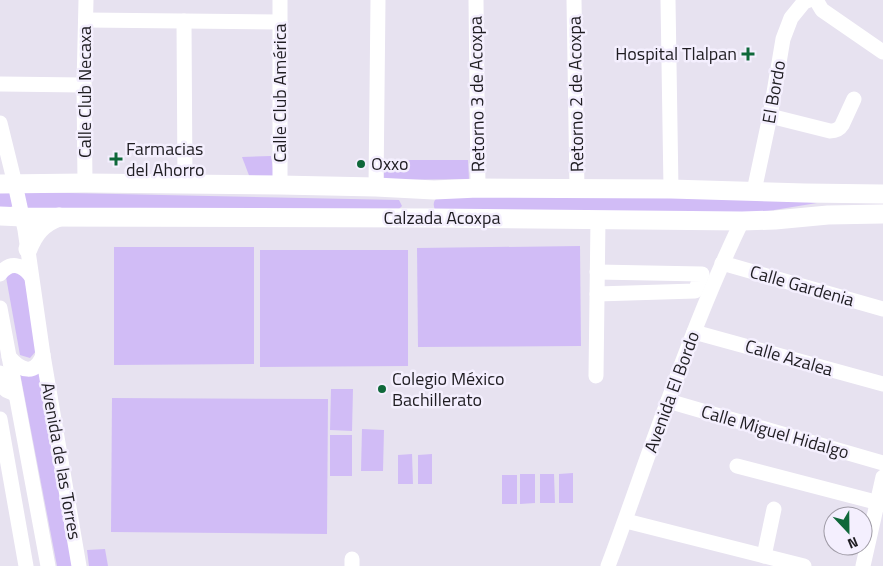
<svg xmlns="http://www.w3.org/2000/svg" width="883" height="566" font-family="'Titillium Web',sans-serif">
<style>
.green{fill:#d1bcf6}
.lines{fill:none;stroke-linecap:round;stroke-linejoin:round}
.minor{stroke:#fff;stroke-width:15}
.major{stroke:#fff;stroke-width:19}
.poi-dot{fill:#0f683a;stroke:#f4effe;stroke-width:2}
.labels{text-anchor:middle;stroke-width:5;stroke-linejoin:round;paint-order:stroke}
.poi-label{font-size:18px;fill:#1f1d22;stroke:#f4effe;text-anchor:start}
.street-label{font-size:18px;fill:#1f1d22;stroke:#f4effe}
</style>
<rect width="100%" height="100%" fill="#e7e2f0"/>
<g class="green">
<polygon points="271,156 275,181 250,178 242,157"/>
<polygon points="383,160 468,160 469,179 384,180"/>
<polygon points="0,189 11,192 13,205 10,208 0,210"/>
<polygon points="22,192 399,200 402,206 395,213 26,208"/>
<path d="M 746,196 L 817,203 L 738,216 L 435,210 C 433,204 433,201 438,197 Z"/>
<polygon points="580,246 581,346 418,347 417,248"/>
<polygon points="114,247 254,247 254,364 114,365"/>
<polygon points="260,250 408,250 408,366 260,367"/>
<polygon points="15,269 24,275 37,350 30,358 20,355 6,277"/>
<polygon points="42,370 74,566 57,566 20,373"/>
<polygon points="331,389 353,389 352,431 330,430"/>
<polygon points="112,398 328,399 327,534 111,532"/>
<polygon points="362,429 384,430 383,471 361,471"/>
<rect x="330" y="435" width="22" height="41"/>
<polygon points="412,454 413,484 398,484 398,455"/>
<polygon points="432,454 432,484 418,484 418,455"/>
<polygon points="573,473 573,503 559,503 559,474"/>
<polygon points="520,474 535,474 535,503 520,504"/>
<polygon points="540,474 554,474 555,503 540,503"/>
<rect x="502" y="475" width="15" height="29"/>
<polygon points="105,549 108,566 89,566 87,550"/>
</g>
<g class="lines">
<g class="minor">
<polyline points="280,0 280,185"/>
<polyline points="476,0 478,188"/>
<polyline points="574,0 577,189"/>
<polyline points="668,0 671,189"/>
<polyline points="816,0 822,10 883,52"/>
<polyline points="86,20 280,22"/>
<polyline points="184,21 185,185"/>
<polyline points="0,84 84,85"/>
<path d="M 770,116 L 830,131 C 835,131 839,130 842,125 L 854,99"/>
<polyline points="0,123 15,184 25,230 43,355 79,566"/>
<polyline points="85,183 84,85 86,0"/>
<polyline points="376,187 378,0"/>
<polyline points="754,191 770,116 783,39 791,18 804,2 809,0"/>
<polyline points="722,263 883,309"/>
<path d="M 0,274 C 10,261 22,264 31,276"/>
<polyline points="597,294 695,291 702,274 597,272"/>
<polyline points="0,308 48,566"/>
<polyline points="694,332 883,384"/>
<path d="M 9,357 C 21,371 35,376 43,355"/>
<polyline points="0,373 6,390 13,393"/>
<polyline points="596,376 598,219"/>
<polyline points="668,401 883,463"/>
<polyline points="0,419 26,566"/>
<polyline points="737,466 883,504"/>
<polyline points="626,521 804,566"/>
<polyline points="764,556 774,509"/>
<polyline points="352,566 352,559"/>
<path d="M 608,566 C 629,511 647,456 668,401 C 690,340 714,279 742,221"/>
<polyline points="863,566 883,477"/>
</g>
<g class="major">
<polyline points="0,184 85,183 280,185 376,187 434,190 478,188 671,189 805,193 883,194"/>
<polyline points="0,216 23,217 434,218 742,221 775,220 828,215 883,214"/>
<path d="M 28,249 C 34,234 42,223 59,217"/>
</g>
</g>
<g class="poi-dot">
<path d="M745.5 46.5h5v5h5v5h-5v5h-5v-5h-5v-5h5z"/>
<path d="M113.5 151.5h5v5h5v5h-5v5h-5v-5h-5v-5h5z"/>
<circle cx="361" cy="164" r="5"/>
<circle cx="382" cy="389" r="5"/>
</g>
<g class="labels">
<g class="poi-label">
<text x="737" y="60" text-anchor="end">Hospital Tlalpan</text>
<text x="126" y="155">Farmacias<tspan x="126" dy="21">del Ahorro</tspan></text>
<text x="371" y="170">Oxxo</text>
<text x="392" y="385">Colegio México<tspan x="392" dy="21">Bachillerato</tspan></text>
</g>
<g class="street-label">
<text transform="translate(85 92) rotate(-90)" y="6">Calle Club Necaxa</text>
<text transform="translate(774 92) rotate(-80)" y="6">El Bordo</text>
<text transform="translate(280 93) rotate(-90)" y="6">Calle Club América</text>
<text transform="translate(477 94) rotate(-91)" y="6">Retorno 3 de Acoxpa</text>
<text transform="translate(576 94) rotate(-91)" y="6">Retorno 2 de Acoxpa</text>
<text x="442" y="224">Calzada Acoxpa</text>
<text transform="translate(802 286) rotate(16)" y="6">Calle Gardenia</text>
<text transform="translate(789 358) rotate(16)" y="6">Calle Azalea</text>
<text transform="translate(672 392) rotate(-70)" y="6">Avenida El Bordo</text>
<text transform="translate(775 432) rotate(16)" y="6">Calle Miguel Hidalgo</text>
<text transform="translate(61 461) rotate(80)" y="6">Avenida de las Torres</text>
</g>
</g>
<g transform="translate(848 531) rotate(158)"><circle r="24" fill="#f4effe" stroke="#9f9ba6"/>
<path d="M0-4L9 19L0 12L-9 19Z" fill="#0f683a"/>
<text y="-8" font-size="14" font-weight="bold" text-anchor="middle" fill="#1f1d22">N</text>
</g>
</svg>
